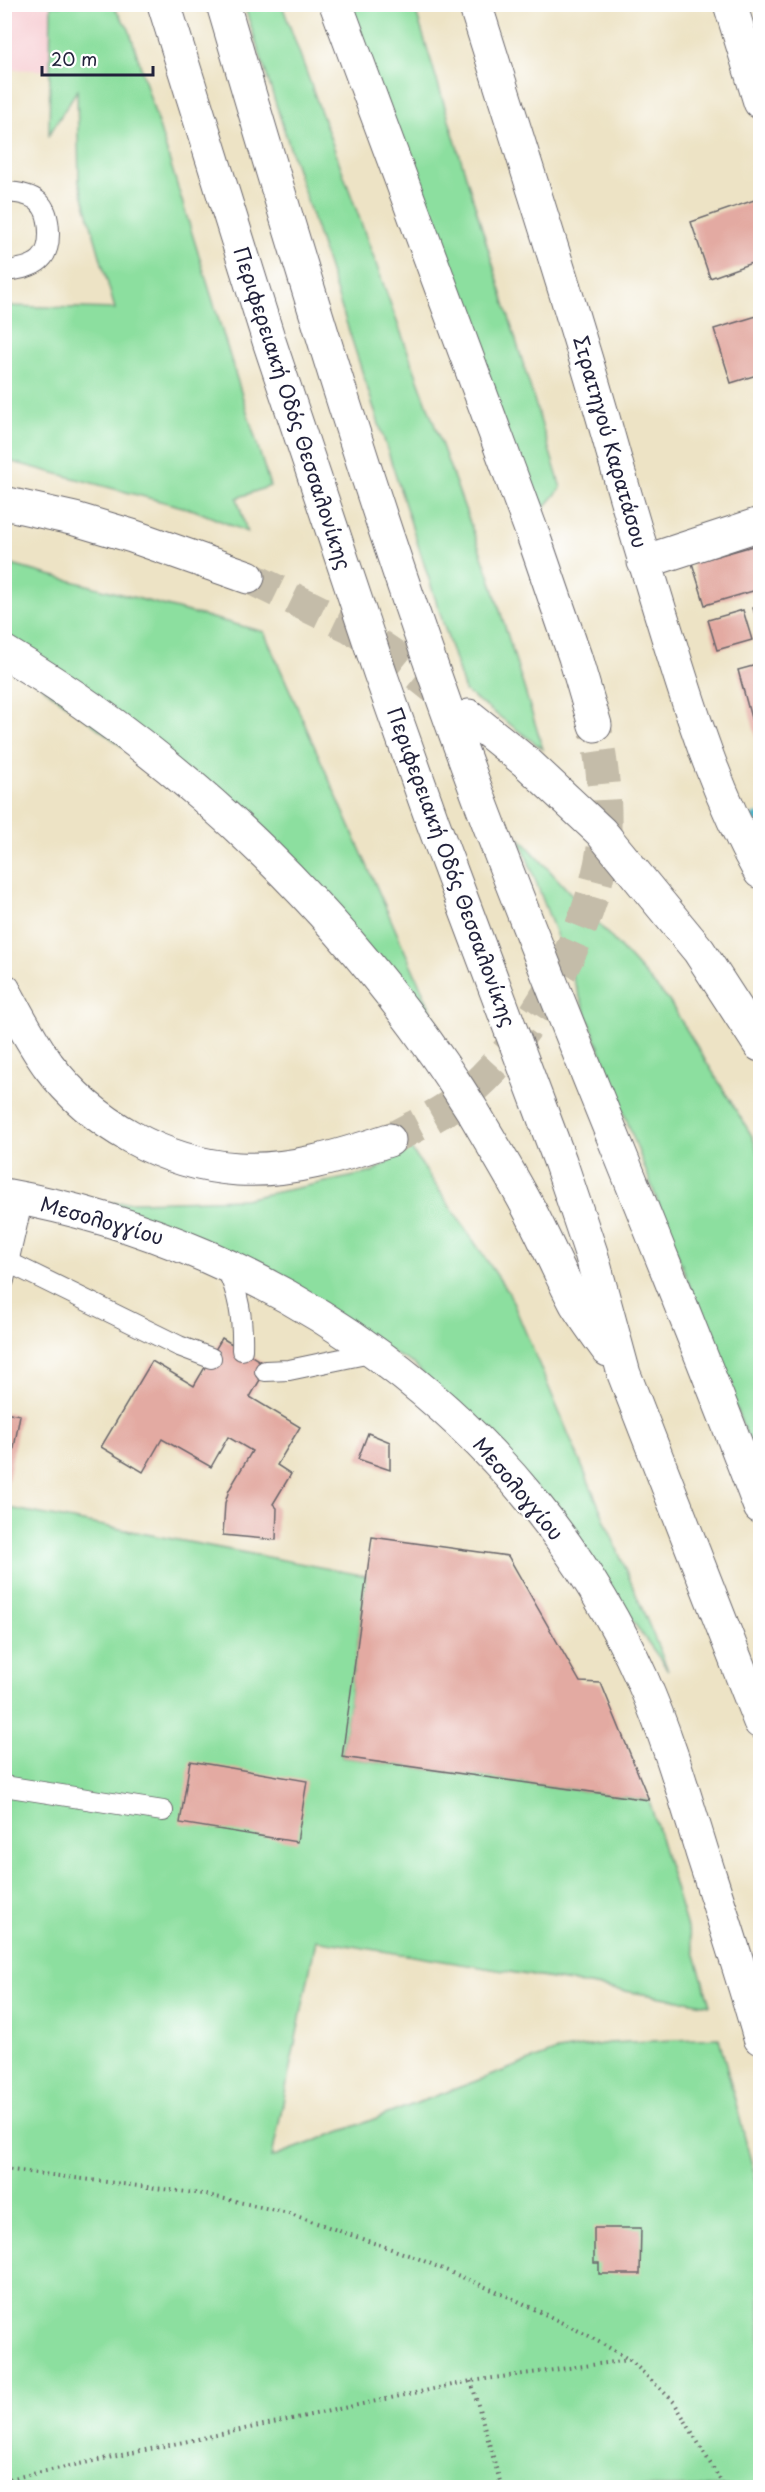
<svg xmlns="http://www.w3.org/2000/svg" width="765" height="2492" font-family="'Playpen Sans',sans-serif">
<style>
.built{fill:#f7cfd4}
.green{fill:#8cdf9f;stroke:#57806d;stroke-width:1.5}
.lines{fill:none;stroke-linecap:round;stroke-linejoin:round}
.stream{stroke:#4ab4c8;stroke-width:10}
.building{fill:#e3aaa2}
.trunk-tunnel{stroke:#c4bca9;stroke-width:33;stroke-dasharray:33 16;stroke-linecap:butt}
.service-casing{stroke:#69666b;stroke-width:22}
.minor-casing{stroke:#69666b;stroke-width:35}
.tertiary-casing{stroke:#69666b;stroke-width:35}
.trunk-casing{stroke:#69666b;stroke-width:35}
.path{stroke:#69666b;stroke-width:4;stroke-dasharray:1.5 4.5;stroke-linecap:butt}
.service{stroke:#fff;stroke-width:20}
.minor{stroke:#fff;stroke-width:33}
.tertiary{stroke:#fff;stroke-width:33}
.trunk{stroke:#fff;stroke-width:33}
.labels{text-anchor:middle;stroke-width:4.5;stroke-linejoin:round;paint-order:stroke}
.street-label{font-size:20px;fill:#22223b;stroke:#fff}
</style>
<rect width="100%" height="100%" fill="#fff"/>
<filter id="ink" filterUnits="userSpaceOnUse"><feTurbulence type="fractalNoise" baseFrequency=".0167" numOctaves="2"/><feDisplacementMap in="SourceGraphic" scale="12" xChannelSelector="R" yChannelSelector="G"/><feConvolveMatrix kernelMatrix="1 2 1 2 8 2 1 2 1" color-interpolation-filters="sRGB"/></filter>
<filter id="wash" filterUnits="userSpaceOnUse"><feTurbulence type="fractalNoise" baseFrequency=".008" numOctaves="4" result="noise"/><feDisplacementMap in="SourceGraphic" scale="24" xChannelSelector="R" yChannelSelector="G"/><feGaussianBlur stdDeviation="1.35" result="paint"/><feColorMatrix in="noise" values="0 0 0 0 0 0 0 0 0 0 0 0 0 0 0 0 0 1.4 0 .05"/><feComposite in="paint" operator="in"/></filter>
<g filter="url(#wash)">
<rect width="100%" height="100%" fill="#ede3c5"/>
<polygon class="built" points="5,5 102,5 88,72 5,69"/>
<g class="green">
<polygon points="51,5 112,5 129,29 270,486 237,498 247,532 194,510 5,460 5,306 115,309 79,182 77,90 49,135"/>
<polygon points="244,5 282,5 489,575 543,749 465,691"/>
<polygon points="346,5 414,5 561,488 534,520"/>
<polygon points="4,563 264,632 468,1094 275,860 5,659"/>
<polygon points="519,837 669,1001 752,1136 760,1157 760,1471"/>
<polygon points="409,1146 509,1293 668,1670 554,1512 414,1364 105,1203 244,1199 374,1172"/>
<polygon points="4,1507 367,1576 342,1757 649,1800 710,2005 316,1940 272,2157 557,2051 609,2043 719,2038 760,2196 760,2487 5,2487"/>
</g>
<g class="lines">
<polyline class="stream" points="756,818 760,819"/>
</g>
<g id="blocks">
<g class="building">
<polygon points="760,198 760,260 710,278 691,222"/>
<polygon points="760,315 760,374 731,383 714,329"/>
<polygon points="760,544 760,589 705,605 692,563"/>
<polygon points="760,606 760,631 753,608"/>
<polygon points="743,610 752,640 717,650 708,620"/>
<polygon points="760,664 760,743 758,744 738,670"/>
<polygon points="222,1338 268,1366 250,1397 300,1427 277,1465 291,1474 273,1504 277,1508 276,1540 223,1535 225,1503 229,1490 252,1451 228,1437 211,1467 162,1439 143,1472 101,1447 152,1361 194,1386"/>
<polygon points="5,1412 20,1415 6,1492 5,1492"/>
<polygon points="368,1433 390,1442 390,1470 358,1459"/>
<polygon points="372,1537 508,1556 580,1682 601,1683 649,1800 342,1757"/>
<polygon points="190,1761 307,1781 297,1842 180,1823"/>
<polygon points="594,2228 641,2228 640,2274 599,2274 599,2263 594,2263"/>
</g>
</g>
</g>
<g filter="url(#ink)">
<use href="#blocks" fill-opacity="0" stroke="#69666b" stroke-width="1.5"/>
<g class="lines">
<g class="trunk-tunnel">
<polyline points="248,577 351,627 397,658 452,702"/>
<path d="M 389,1140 C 413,1127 439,1115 460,1099 C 532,1042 600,920 605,829 C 606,794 601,759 595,725"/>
</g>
<g class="service-casing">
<g id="service">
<path d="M 4,192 C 35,193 49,202 49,234 C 49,243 48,253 40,260 C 31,268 17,270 4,271"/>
<polyline points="8,1262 179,1346 211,1358"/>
<path d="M 225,1265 C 239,1293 243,1319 242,1350"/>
<polyline points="4,1280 23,1198"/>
<polyline points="265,1371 289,1370 375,1352"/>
<polyline points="4,1786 163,1811"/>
</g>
</g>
<g class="minor-casing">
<g id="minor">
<polyline points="730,4 760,102"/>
<polyline points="644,562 760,524"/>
</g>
</g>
<g class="tertiary-casing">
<g id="tertiary">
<path d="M 475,4 C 520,148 567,291 608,435 C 628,506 649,576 671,647 C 695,725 720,801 760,872"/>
<path d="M 4,1195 C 279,1244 528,1422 642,1679 C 667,1735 684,1794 702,1852 C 722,1914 742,1975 760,2038"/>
</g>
</g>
<g class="trunk-casing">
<g id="trunk">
<polyline points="164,4 270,344 380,673 433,823 560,1161 591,1253 624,1374 760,1722"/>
<path d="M 223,4 C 302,274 384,543 482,806 C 571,1041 671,1272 760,1507"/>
<polyline points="336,4 533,535 575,657 595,725"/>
<polyline points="4,503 75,519 132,536 248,577"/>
<path d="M 4,652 C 193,764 358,927 474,1113 C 492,1144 511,1175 528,1207 C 545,1239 559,1272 576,1304 C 586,1320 597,1335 608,1350"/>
<polyline points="469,716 526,762 601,832 699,951 760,1045"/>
<path d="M 4,990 C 18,1016 31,1041 48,1065 C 92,1124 164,1164 238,1169 C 290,1172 341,1156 389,1140"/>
</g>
</g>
<g class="path">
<polyline points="4,2169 203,2194 288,2213 417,2258 516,2300 589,2336 630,2360 674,2402 725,2488"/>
<polyline points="471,2381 502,2488"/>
<polyline points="4,2480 471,2381 629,2360"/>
</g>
<use href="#service" class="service"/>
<use href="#minor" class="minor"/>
<use href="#tertiary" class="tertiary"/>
<use href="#trunk" class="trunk"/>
</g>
</g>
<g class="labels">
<g class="street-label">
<text transform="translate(292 408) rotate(72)" y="7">Περιφερειακή Οδός Θεσσαλονίκης</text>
<text transform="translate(610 442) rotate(74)" y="7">Στρατηγού Καρατάσου</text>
<text transform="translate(451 867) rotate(70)" y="7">Περιφερειακή Οδός Θεσσαλονίκης</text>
<text transform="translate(102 1221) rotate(16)" y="7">Μεσολογγίου</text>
<text transform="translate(518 1489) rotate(50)" y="7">Μεσολογγίου</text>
</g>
</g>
<rect width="765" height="2492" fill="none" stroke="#fff" stroke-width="24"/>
<path d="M42 66v9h111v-9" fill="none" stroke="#22223b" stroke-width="3"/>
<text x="51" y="66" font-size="18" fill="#22223b" stroke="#ffffff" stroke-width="4.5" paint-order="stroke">20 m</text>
</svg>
